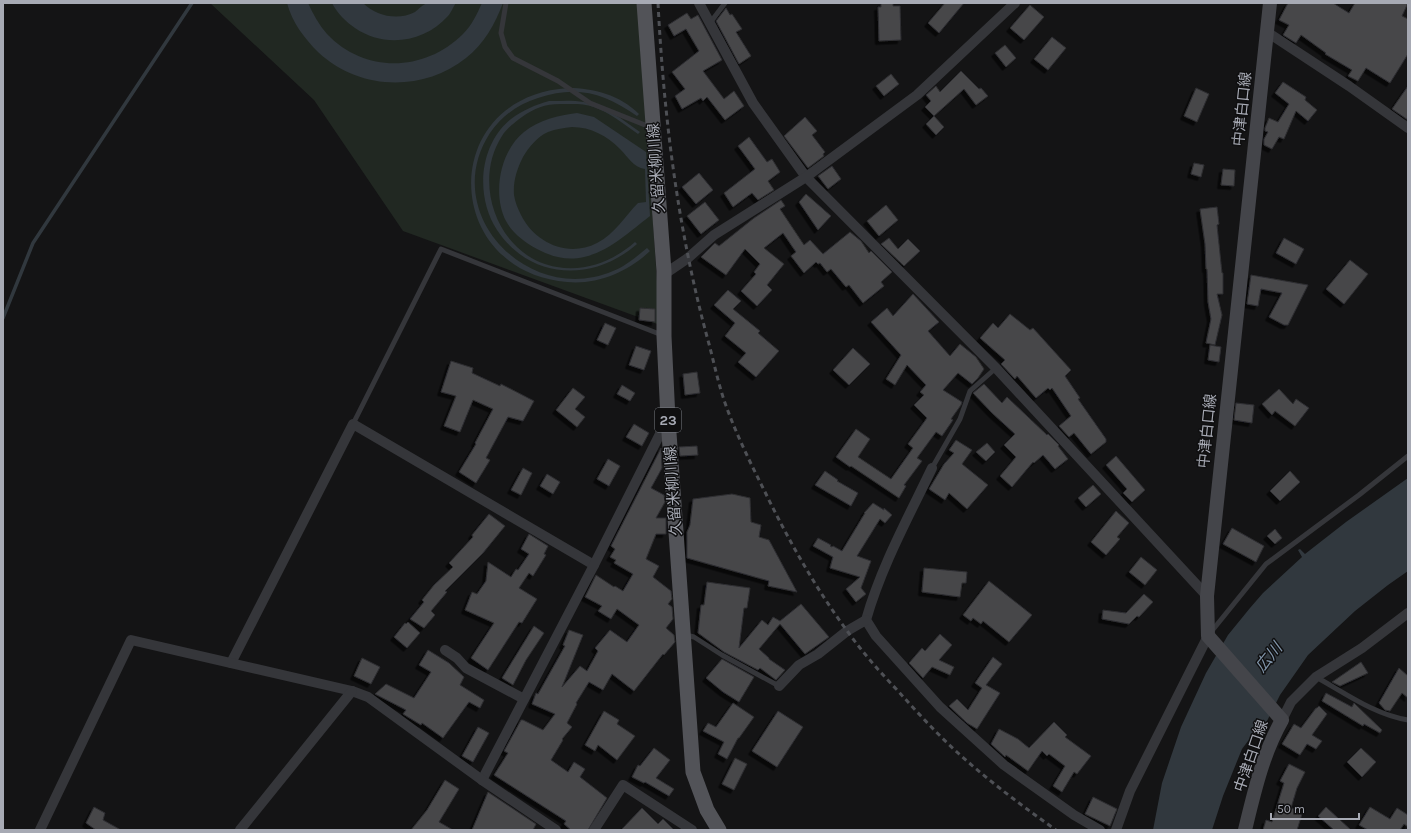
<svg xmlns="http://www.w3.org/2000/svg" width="1411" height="833" font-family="Karla,'Noto Sans JP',sans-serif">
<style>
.green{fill:#212822}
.water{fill:#31383e;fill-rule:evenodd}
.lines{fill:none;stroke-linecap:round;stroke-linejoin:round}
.stream{stroke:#31383e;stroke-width:3.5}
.building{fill:#46464a;stroke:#2e2e31;filter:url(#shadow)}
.lane{stroke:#35363a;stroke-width:5}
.street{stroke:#35363a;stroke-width:10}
.secondary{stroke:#44454a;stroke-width:14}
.primary{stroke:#525358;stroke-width:15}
.rail{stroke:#4e5055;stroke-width:3;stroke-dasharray:5 4;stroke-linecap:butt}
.labels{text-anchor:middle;stroke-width:3;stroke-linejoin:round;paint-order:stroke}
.shield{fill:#0f0f10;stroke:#797c83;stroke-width:1}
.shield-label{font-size:14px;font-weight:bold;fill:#a7aab4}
.street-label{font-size:15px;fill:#a7aab4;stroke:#0f0f10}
.water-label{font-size:16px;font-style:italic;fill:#8296ab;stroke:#0f0f10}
</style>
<defs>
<filter id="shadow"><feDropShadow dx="-3.5" dy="3.5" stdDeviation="0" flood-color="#0009"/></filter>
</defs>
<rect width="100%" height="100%" fill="#141415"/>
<polygon class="green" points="210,3 638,3 660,325 403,231 314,100"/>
<g class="water">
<path d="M 287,3 L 308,3 C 313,14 319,25 327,34 C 365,74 425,72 463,34 C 472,25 477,14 482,3 L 503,3 C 495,24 484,44 466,58 C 422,93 358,90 318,52 C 304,38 292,22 287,3 Z"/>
<path d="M 332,3 L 363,3 C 376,16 398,21 415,12 C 419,9 423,4 428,3 C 435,1 448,3 456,3 C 453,7 451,13 448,16 C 424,43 384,48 355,28 C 346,22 337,13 332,3 Z"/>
<path d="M 568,88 C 594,88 620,95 639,114 L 637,116 C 604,93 577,85 538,98 C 518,104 502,116 490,133 C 438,213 529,307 613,271 C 626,266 636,257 647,248 L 650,251 C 628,272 597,285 567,282 C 441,271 437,97 568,88 Z"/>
<path d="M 549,101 C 561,101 573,100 584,102 C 605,106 622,119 640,132 L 638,134 C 624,124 610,113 594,107 C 583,103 572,104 561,104 C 544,104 535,108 522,117 C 514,123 507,128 502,136 C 471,184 499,258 557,267 C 586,272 613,261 635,242 L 637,244 C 594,282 531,281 497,230 C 475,196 479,145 511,119 C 523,110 535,105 549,101 Z"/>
<path d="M 577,113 L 594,117 L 646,152 L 650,216 C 629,232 610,251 584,257 C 567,261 552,257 537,249 C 525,242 513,234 506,221 C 492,194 500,151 524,132 C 539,120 559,115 577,113 ZM 572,127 C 591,127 607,136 620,149 C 628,157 633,167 645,169 L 646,202 L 638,203 C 625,216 615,234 597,243 C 568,258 535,243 521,215 C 518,209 515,202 514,195 C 513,181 517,169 523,157 C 529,147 537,137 548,132 C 556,129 564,128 572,127 Z"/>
<polygon points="1408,478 1408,571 1388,585 1355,611 1308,655 1280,695 1262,731 1248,741 1242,749 1223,796 1212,830 1153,830 1162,783 1181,727 1206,673 1228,635 1250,608 1263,593 1302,557 1298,550 1300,549 1305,554 1346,522"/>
</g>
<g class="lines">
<polyline class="stream" points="3,318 33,243 192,3"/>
</g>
<g class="building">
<polygon points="881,3 893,3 893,6 900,6 901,40 879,41 878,7 881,7"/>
<polygon points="945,3 964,3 939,33 928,23"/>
<polygon points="1288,3 1333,3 1349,13 1355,3 1408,3 1402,16 1408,19 1408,54 1390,83 1366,68 1358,81 1348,76 1352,70 1325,54 1326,53 1301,35 1296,43 1283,35 1289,25 1279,20"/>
<polygon points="1030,5 1044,17 1024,40 1010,28"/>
<polygon points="726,8 730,15 732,14 742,29 736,32 751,56 739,64 716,21"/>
<polygon points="687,13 691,19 698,15 722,60 703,71 724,99 734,91 744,106 725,120 707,97 703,101 701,98 682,109 675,96 685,89 672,72 699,51 686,29 674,36 668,25"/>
<polygon points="1052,37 1066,48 1048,70 1034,59"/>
<polygon points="1005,45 1016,58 1006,67 995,53"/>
<polygon points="961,71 979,89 981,88 988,96 976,105 964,89 934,116 925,107 931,101 926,95 936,86 940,92"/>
<polygon points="891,74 899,84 884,96 876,86"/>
<polygon points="1283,82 1306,97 1305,100 1317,110 1308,121 1296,111 1284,139 1279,137 1272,149 1264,145 1264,139 1268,132 1265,131 1265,128 1269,118 1278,122 1289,104 1275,93"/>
<polygon points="1408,86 1408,120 1392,109"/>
<polygon points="1196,88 1209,94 1197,122 1184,116"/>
<polygon points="934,116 944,127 936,135 926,124"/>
<polygon points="805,117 817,131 812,135 825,152 823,154 824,156 808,168 784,136"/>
<polygon points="749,137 767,162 772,159 780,172 768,181 774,190 758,200 752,193 733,207 724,193 755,169 738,146"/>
<polygon points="1194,163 1204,165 1201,177 1191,174"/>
<polygon points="832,166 841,179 828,189 818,176"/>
<polygon points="1223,169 1235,170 1234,186 1221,185"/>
<polygon points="699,173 713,190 696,204 682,187"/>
<polygon points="806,194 831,216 818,230 799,202"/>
<polygon points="781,200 785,206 780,209 804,245 810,240 823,254 850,232 861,241 869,253 871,251 892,272 881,282 884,286 863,303 849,285 846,287 831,269 827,272 820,263 818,264 816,262 804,273 791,256 796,252 783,233 764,248 784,264 767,285 772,290 757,306 741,291 756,274 754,272 760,264 745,249 726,275 701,257 715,243 719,246 754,218"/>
<polygon points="705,202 719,220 701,234 687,216"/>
<polygon points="886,205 898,220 879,236 867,221"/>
<polygon points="1217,207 1219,224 1217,225 1222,273 1223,273 1223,294 1217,294 1222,315 1215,345 1206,343 1211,319 1208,302 1207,269 1206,269 1205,244 1200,209"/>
<polygon points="889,238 898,249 908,239 920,251 904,266 881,244"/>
<polygon points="1284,238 1304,249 1296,264 1276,253"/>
<polygon points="1350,260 1368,274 1344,304 1326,289"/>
<polygon points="1251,275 1308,285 1288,325 1284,325 1269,317 1282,293 1261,289 1258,306 1247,304"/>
<polygon points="728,290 741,301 733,309 760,331 758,333 779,351 756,377 738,362 746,353 725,336 735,323 714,305"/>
<polygon points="913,294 939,322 928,331 950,356 960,344 976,357 984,369 978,378 972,384 958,373 943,390 962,402 961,405 951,419 953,420 942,436 936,432 917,458 922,461 904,485 906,486 899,498 851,466 850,467 836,457 856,429 870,439 858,457 891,479 913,448 908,444 927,418 914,405 924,395 920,392 926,385 907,365 895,385 886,379 901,355 871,322 887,308 893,316"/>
<polygon points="640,308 655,309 655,322 639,320"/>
<polygon points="1010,314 1030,330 1033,328 1071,370 1065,376 1080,398 1078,399 1106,439 1106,442 1091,454 1074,433 1069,437 1059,426 1071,416 1052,388 1050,390 1048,388 1036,398 1017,376 1015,379 1001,364 1005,360 980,338 993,323 998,328"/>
<polygon points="605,323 616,328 608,345 597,340"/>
<polygon points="1210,345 1221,347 1219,362 1208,360"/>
<polygon points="636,346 651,351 644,370 629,365"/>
<polygon points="853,348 870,364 849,385 833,370"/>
<polygon points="451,361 473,368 472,373 500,386 501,384 534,401 523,421 508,417 486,458 490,460 476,483 459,472 476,444 475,443 493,409 473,400 460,432 444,426 456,396 441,392"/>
<polygon points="697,372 700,393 685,395 683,374"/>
<polygon points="984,384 1002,403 1007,397 1047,435 1048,434 1059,445 1058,446 1068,459 1055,469 1043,455 1034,463 1033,462 1012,487 1000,476 1016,457 1004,445 1015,434 992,413 973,393"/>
<polygon points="622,385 635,393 630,401 617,394"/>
<polygon points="573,388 585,397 575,409 585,417 577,427 556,410"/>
<polygon points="1279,389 1293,404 1296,399 1309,408 1295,426 1275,411 1272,415 1262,404"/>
<polygon points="1236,403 1254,405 1252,423 1234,420"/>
<polygon points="634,424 649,433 642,446 626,437"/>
<polygon points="956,440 972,450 962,464 988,485 967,509 949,493 945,500 929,489 944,464 954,453 949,450"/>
<polygon points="987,443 995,452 986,461 976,452"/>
<polygon points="697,446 698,455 680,456 679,447"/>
<polygon points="661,448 662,468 651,488 664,495 665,502 656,518 666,518 666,534 656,534 646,559 659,566 653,577 671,591 672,599 668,604 672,607 673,619 666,628 674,635 675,642 664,655 663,654 634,691 612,674 603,690 589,682 576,703 577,704 567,723 572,727 562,739 563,740 551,760 568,772 574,762 585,769 580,777 607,798 588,830 571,830 564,824 566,821 494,775 508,753 504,751 521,720 523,720 543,730 555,714 532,704 536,693 538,694 565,646 563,645 569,630 583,635 562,687 580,666 587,671 598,651 595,648 610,630 627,642 639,625 617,609 611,619 598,611 602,606 585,597 596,575 614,587 615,586 623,591 633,574 614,563 616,560 610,557 615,549 611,546"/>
<polygon points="1116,456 1145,490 1132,502 1123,493 1127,489 1106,465"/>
<polygon points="608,459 620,466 609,486 597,479"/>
<polygon points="523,468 532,473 521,495 511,490"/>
<polygon points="825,471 838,480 837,481 858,493 851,506 815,485"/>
<polygon points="1290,471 1300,482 1280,501 1270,491"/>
<polygon points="547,474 560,482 553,494 540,486"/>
<polygon points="1093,485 1101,494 1086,507 1078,498"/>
<polygon points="732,494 750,498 751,522 761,525 759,537 769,540 797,592 768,586 769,581 687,558 687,532 690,525 693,499"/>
<polygon points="873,503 884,510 884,508 892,515 885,523 880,519 857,556 871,561 861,588 866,594 856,602 846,589 860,577 830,568 833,557 813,546 818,538 831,545 830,546 832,547 833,546 842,551 865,513 864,513"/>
<polygon points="1116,511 1129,523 1117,537 1120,539 1106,555 1091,542"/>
<polygon points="489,514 505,526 483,553 445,591 447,592 431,611 435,615 424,628 410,619 424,602 422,600 434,585 453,567 449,563 473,537 472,535"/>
<polygon points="1232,528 1264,546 1256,562 1223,544"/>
<polygon points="1275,529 1282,538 1275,544 1267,536"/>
<polygon points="529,534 548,546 544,554 546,555 533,576 529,573 519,588 537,599 522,623 519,622 488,670 471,658 494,623 465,610 472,592 477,594 486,581 488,562 511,577 516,569 518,570 529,554 521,549"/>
<polygon points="1141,557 1157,570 1145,585 1129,572"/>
<polygon points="924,568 967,572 966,583 962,583 960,597 922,592"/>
<polygon points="989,581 1032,615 1009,642 983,621 981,624 973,618 971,621 963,615"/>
<polygon points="707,582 750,588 747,608 744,608 739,648 762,620 768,625 773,617 780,621 801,604 829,637 805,654 780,624 759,649 769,658 769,659 785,670 776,680 760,668 758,670 724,652 698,633 701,605 704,605"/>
<polygon points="1144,594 1153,602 1139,617 1137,616 1129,624 1102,619 1103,610 1126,613"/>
<polygon points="408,622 420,633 407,648 394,637 405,623 406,624"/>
<polygon points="534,626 544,633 526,660 513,685 502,678"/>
<polygon points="940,634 952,645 939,660 954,667 950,675 932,667 923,678 909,663 922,648 925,651"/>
<polygon points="428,650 449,663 464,677 460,685 484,700 480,708 469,702 443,738 422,723 421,725 403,714 406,710 375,694 386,684 414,698 431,672 419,665"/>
<polygon points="993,657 1002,664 986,685 1000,693 977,729 967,723 949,706 957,699 968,710 982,688 975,683"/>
<polygon points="362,658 380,667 371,684 354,676"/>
<polygon points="722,659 754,677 739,702 723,692 706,678"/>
<polygon points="1361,662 1368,673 1340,686 1332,682"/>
<polygon points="1399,668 1408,676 1408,698 1402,693 1390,711 1385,710 1379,703"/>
<polygon points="1326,693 1352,707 1354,703 1355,704 1382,730 1380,733 1364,724 1363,726 1322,701"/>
<polygon points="733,703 754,717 739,738 738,738 727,759 718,754 724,742 703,731 708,723 716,727"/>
<polygon points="1319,706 1327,714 1312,735 1322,741 1316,749 1307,744 1300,755 1282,744 1294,724 1301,728 1316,708 1317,708"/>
<polygon points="604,711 619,720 617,724 635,736 617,760 598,745 595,751 585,745"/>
<polygon points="778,711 803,727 777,767 752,751"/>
<polygon points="1054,722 1067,735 1065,737 1091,756 1077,774 1074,772 1062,792 1053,786 1065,766 1049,754 1047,756 1042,751 1028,771 1006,755 1005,757 1004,756 991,744 999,729 1018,739 1029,748"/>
<polygon points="478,727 489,733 473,762 462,756"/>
<polygon points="654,748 670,760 656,778 674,789 669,796 645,782 644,783 632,777 638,765 640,766"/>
<polygon points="1361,748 1376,762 1362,777 1347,762"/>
<polygon points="735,758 747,764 734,790 722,784"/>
<polygon points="1289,764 1305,772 1297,788 1291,808 1303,811 1297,830 1263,830 1266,820 1272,822 1284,783 1280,781"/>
<polygon points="445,780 459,789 439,822 453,830 411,830 427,810"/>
<polygon points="488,792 536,824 533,830 472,830"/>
<polygon points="1093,797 1117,809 1110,826 1085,814"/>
<polygon points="94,807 105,813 103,820 121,830 96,830 86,823"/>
<polygon points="1326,807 1351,830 1334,830 1318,816"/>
<polygon points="1370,807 1390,819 1397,808 1408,815 1408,827 1404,824 1400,830 1368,830 1359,825"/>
<polygon points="642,808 658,824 663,819 674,830 621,830"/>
</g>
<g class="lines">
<g class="lane">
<polyline points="506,3 501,33 505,47 513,58 558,81 590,103 650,127"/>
<polyline points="710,23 725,3"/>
<polyline points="353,424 441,249 662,335"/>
<polyline points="932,468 960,419 970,391 996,368"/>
<polyline points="1211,632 1266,564 1359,495 1408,456"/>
<polyline points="686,635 694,637 722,655 779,686"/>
<path d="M 1316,677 C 1345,693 1375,715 1408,720"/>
</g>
<g class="street">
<polyline points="699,3 753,103 806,177 996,368 1207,596"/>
<polyline points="1267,32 1349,86 1408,128"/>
<polyline points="664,271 666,273 688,258 714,235 806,177 917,95 1015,3"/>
<path d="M 932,468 C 908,518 881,567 866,620 L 876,636 L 940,707 L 1004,765 L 1074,815 L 1100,830"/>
<polyline points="445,650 457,658 466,668 524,699"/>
<polyline points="231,663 353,424 594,565"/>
<polyline points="779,686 799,665 818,654 847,631 866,620"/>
<polyline points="1282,720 1291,702 1316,677 1362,648 1408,613"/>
<polyline points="482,780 594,565 667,420"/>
<polyline points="40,830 131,640 352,691 368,697 482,780 556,830"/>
<polyline points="240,830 352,691"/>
<polyline points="594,830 623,785 692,830"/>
<polyline points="1116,830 1130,791 1208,636"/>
</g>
<path class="secondary" d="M 1245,830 C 1254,793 1263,753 1282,720 L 1208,636 L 1207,596 L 1270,3"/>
<polyline class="primary" points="644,3 664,271 664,336 668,419 693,772 707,810 719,830"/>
<path class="rail" d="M 658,3 C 664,119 678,232 709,344 C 714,363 718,382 724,400 C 735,432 750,462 765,492 C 789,541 816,589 848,632 C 863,653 880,672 898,691 C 917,712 937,734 958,753 C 989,781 1022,806 1056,830"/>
</g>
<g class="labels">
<rect class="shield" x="655" y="408" width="26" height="24" rx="3"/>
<g class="shield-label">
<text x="668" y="425">23</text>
</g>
<g class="street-label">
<text transform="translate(1242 109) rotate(-84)" y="5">中津白口線</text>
<text transform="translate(656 168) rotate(-94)" y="5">久留米柳川線</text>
<text transform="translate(1207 431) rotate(-84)" y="5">中津白口線</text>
<text transform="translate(673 491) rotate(-94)" y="5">久留米柳川線</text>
<text transform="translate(1251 756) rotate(-71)" y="5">中津白口線</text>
</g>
<g class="water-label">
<text transform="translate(1268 657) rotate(-51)" y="6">広川</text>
</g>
</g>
<rect width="1411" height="833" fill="none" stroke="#a7aab4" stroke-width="8"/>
<path d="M1271 813v6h88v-6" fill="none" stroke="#a7aab4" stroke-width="2"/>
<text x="1277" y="813" font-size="12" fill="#a7aab4" stroke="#0f0f10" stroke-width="3" paint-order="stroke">50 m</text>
</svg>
